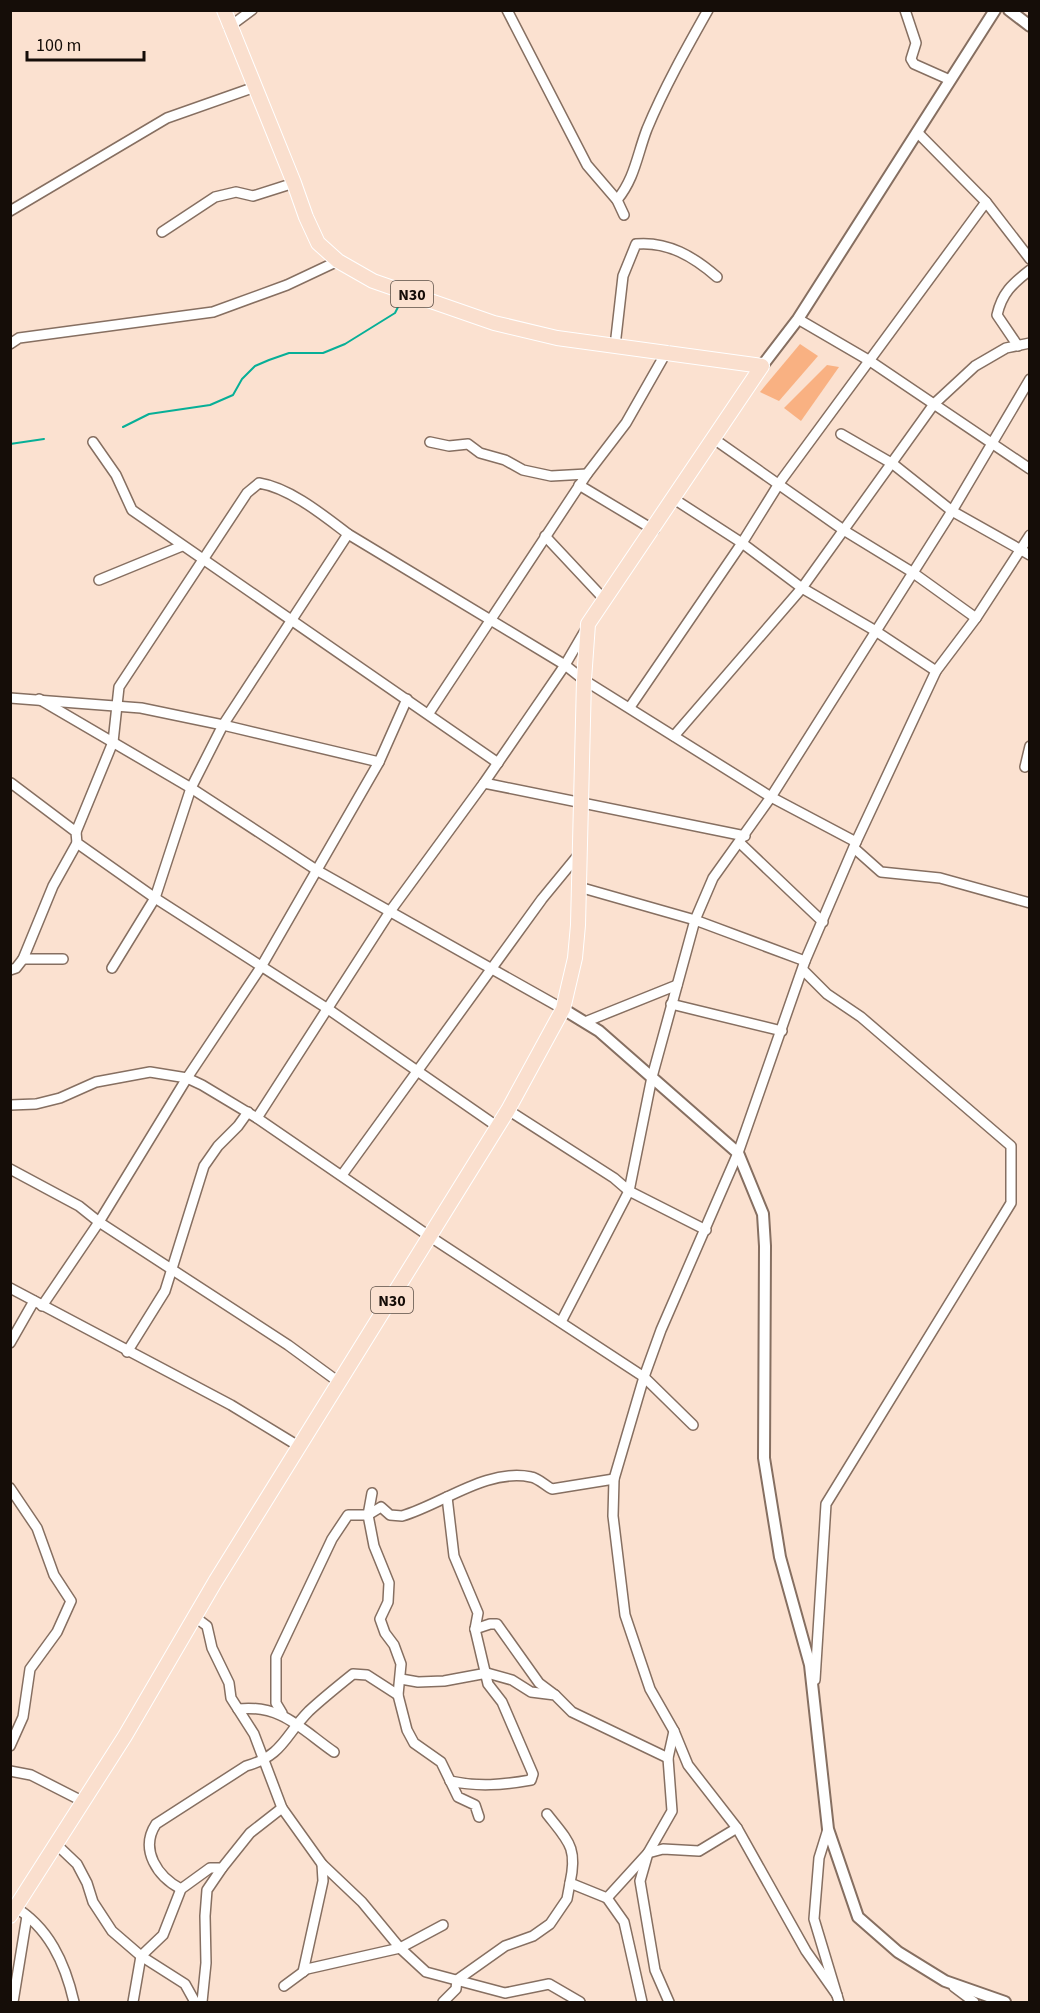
<svg xmlns="http://www.w3.org/2000/svg" width="1040" height="2013" font-family="'Source Sans 3',sans-serif">
<style>
.green{fill:#f9b182}
.lines{fill:none;stroke-linecap:round;stroke-linejoin:round}
.stream{stroke:#07af97;stroke-width:2}
.minor-casing{stroke:#866f61;stroke-width:12}
.tertiary-casing{stroke:#866f61;stroke-width:14}
.primary-casing{stroke:#fff;stroke-width:16}
.minor{stroke:#fff;stroke-width:9}
.tertiary{stroke:#fff;stroke-width:10}
.primary{stroke:#fadfce;stroke-width:14}
.labels{text-anchor:middle;stroke-width:5;stroke-linejoin:round;paint-order:stroke}
.shield{fill:#fbe1d0;stroke:#5a4d44;stroke-width:1.5}
.shield-label{font-size:16px;font-weight:bold;fill:#150d08}
</style>
<rect width="100%" height="100%" fill="#fbe1d0"/>
<g class="green">
<polygon points="800,344 818,356 779,401 760,392"/>
<polygon points="827,365 839,367 801,421 784,408"/>
</g>
<g class="lines">
<g class="stream">
<polyline points="123,427 149,414 210,405 233,395 242,379 255,366 269,360 289,353 323,353 345,344 395,313 403,297"/>
<polyline points="10,444 44,439"/>
</g>
<g class="minor-casing">
<g id="minor">
<polyline points="507,10 587,165 617,200 624,215"/>
<polyline points="905,10 916,43 911,59 914,64 950,80"/>
<polyline points="229,27 252,10"/>
<polyline points="917,132 986,202 1030,259"/>
<path d="M 617,200 C 635,178 637,155 647,129 C 664,88 686,49 708,10"/>
<polyline points="10,211 167,118 255,87"/>
<polyline points="162,232 215,197 236,192 253,196 294,183"/>
<polyline points="798,319 870,361 1030,469"/>
<polyline points="10,344 19,338 213,312 287,285 338,261"/>
<path d="M 615,346 L 623,276 L 636,244 C 668,241 694,257 717,277"/>
<path d="M 1018,346 L 997,315 C 1002,293 1012,284 1030,270"/>
<polyline points="841,434 893,464 952,511 1030,555"/>
<polyline points="714,439 845,531 912,572 976,618"/>
<polyline points="93,442 116,475 132,510 498,763"/>
<polyline points="430,442 449,446 468,444 480,453 505,460 523,470 551,476 587,474"/>
<polyline points="579,485 654,530"/>
<polyline points="674,499 742,543 802,588 874,630 936,671"/>
<polyline points="545,536 604,599"/>
<polyline points="99,580 182,546"/>
<polyline points="10,698 141,708 223,725 379,762"/>
<polyline points="39,699 191,788 318,871 563,1009"/>
<polyline points="630,707 742,543 780,482 986,202"/>
<polyline points="429,713 587,474 626,423 667,351"/>
<polyline points="674,736 802,588 934,404 975,366 1006,348 1030,343"/>
<polyline points="1025,767 1030,746"/>
<polyline points="11,783 76,832 77,843 155,898 328,1009 498,1127"/>
<polyline points="484,783 745,836"/>
<path d="M 76,832 L 113,742 L 119,687 L 247,493 L 259,483 C 290,488 323,515 348,534 L 565,665 L 584,680 L 771,797 L 856,842"/>
<polyline points="740,843 823,922"/>
<polyline points="854,848 881,872 940,878 1030,903"/>
<polyline points="579,887 695,920 805,961"/>
<polyline points="63,959 23,959 53,886 77,843"/>
<polyline points="112,968 155,898 191,788 223,725 348,534"/>
<polyline points="10,970 16,968 23,959"/>
<polyline points="803,970 827,994 861,1017 1011,1146 1011,1203 826,1504 815,1680"/>
<polyline points="671,1004 782,1031"/>
<polyline points="585,1022 677,985"/>
<polyline points="10,1105 36,1104 60,1098 96,1082 150,1072 187,1078 202,1085 257,1118 429,1236 644,1377 693,1425"/>
<polyline points="508,1110 614,1178 629,1191 706,1230"/>
<polyline points="257,1118 391,910 484,783 565,665 586,629"/>
<polyline points="10,1169 79,1206 99,1222 288,1345 340,1383"/>
<polyline points="342,1175 542,899 579,854"/>
<polyline points="10,1288 231,1405 300,1447"/>
<polyline points="42,1306 99,1222 187,1078 261,967 379,762 407,699"/>
<polyline points="561,1322 629,1191 652,1077 695,920 713,878 771,797 952,511 1030,379"/>
<polyline points="10,1343 34,1301"/>
<polyline points="127,1352 165,1291 204,1166 218,1146 238,1126 248,1112"/>
<polyline points="10,1488 37,1528 54,1575 71,1601 57,1632 30,1669 23,1717 10,1746"/>
<polyline points="372,1493 368,1515 374,1546 389,1583 388,1602 380,1619 385,1633 394,1645 401,1664 398,1695 407,1730 414,1743 441,1762 458,1797 475,1805 479,1817"/>
<path d="M 447,1497 L 454,1556 L 478,1613 L 475,1629 L 488,1684 L 502,1702 L 533,1774 L 531,1780 C 503,1785 478,1787 450,1781"/>
<polyline points="195,1617 207,1626 212,1648 229,1683 231,1698 254,1734 282,1808 322,1864 362,1902 400,1948 426,1972 505,1993 549,1984 580,2002"/>
<polyline points="475,1629 490,1624 497,1624 539,1683 555,1695"/>
<polyline points="401,1679 418,1682 444,1681 487,1673 512,1680 531,1692 555,1695 572,1712 668,1758"/>
<path d="M 238,1709 C 281,1704 301,1729 334,1752"/>
<path d="M 282,1713 L 276,1703 L 276,1657 L 332,1539 L 348,1515 L 368,1515 L 381,1507 L 390,1515 L 402,1516 C 443,1504 486,1468 531,1477 C 538,1478 546,1486 552,1489 L 614,1479"/>
<polyline points="10,1771 31,1775 84,1802"/>
<path d="M 547,1814 C 568,1841 578,1847 570,1883 L 607,1898 L 648,1853 L 663,1849 L 699,1851 L 737,1828"/>
<polyline points="828,1829 819,1858 814,1919 839,2002"/>
<polyline points="56,1844 77,1864 87,1883 93,1902 112,1931 141,1956 185,1984 195,2002"/>
<path d="M 181,1889 C 158,1877 139,1850 156,1824 L 246,1766 C 283,1756 285,1735 309,1711 C 323,1698 338,1686 353,1674 L 367,1675 L 398,1695"/>
<polyline points="607,1898 624,1922 642,2002"/>
<path d="M 13,1906 C 49,1927 65,1963 74,2002"/>
<polyline points="303,1972 323,1881 322,1864"/>
<polyline points="284,1986 307,1969 400,1948 443,1925"/>
<polyline points="954,1987 974,2002"/>
<polyline points="837,1995 806,1951 737,1828 688,1765 674,1731 650,1689 625,1615 613,1516 614,1479 644,1377 661,1330 738,1153 805,961 856,842 936,671 976,618 1030,535"/>
<polyline points="13,2002 27,1916"/>
<polyline points="133,2002 141,1956 163,1935 181,1889 210,1868 222,1868 250,1833 282,1808"/>
<polyline points="202,2002 206,1963 205,1916 207,1890 222,1868"/>
<polyline points="443,2002 456,1989 457,1980 505,1946 533,1936 550,1924 567,1899 570,1883"/>
<polyline points="669,2002 655,1970 640,1881 648,1853 672,1811 668,1758 674,1731"/>
</g>
</g>
<g class="tertiary-casing">
<g id="tertiary">
<polyline points="1009,10 1030,26"/>
<polyline points="762,366 798,319 995,10"/>
<polyline points="563,1009 599,1031 738,1153 763,1214 765,1246 764,1458 780,1557 810,1665 828,1829 858,1917 898,1952 945,1981 1005,2002"/>
</g>
</g>
<g class="primary-casing">
<polyline id="primary" points="10,1916 125,1736 215,1582 508,1110 563,1009 575,958 578,925 584,680 588,624 762,366 557,338 494,323 373,281 338,261 318,243 306,217 294,183 224,10"/>
</g>
<use href="#minor" class="minor"/>
<use href="#tertiary" class="tertiary"/>
<use href="#primary" class="primary"/>
</g>
<g class="labels">
<g class="shield">
<rect x="391" y="281" width="42" height="26" rx="4.5"/>
<rect x="371" y="1287" width="42" height="26" rx="4.5"/>
</g>
<g class="shield-label">
<text x="412" y="300">N30</text>
<text x="392" y="1306">N30</text>
</g>
</g>
<rect width="1040" height="2013" fill="none" stroke="#150d08" stroke-width="24"/>
<path d="M27 51v9h117v-9" fill="none" stroke="#150d08" stroke-width="3"/>
<text x="36" y="51" font-size="18" fill="#150d08" stroke="#fbe1d0" stroke-width="4.5" paint-order="stroke">100 m</text>
</svg>
